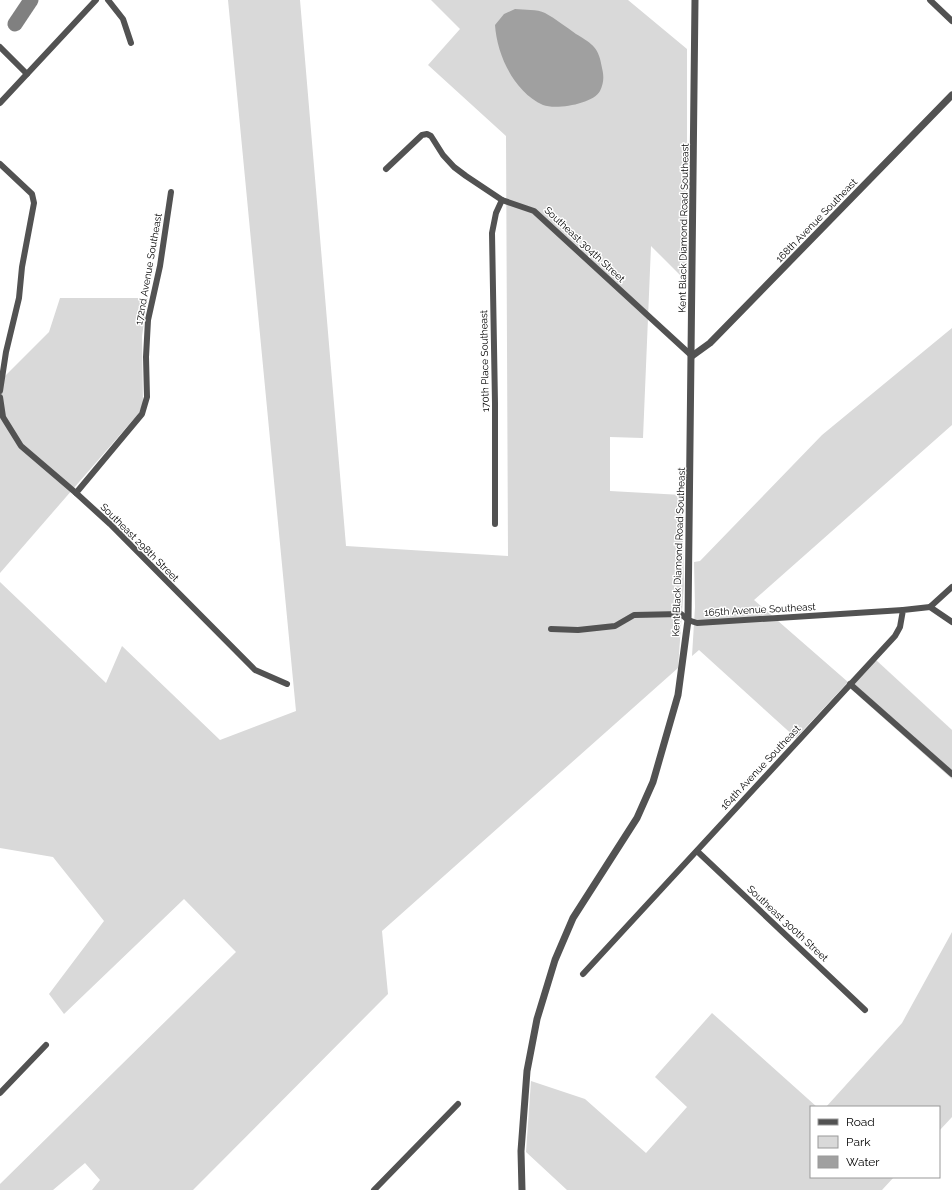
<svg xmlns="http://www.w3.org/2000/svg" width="952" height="1190" font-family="Raleway,sans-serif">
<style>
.green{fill:#d9d9d9}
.water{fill:#a0a0a0}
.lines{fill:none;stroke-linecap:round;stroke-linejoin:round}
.taxiway{stroke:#808080;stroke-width:15}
.minor{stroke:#525252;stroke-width:6}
.tertiary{stroke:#525252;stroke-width:7}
.labels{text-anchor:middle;stroke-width:3;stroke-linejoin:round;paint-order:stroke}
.street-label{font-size:10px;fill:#000;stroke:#fff}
</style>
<rect width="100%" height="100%" fill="#fff"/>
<g class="green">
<polygon points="228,0 300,0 346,546 508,556 506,136 428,65 460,29 431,0 628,0 687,49 687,282 651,246 643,438 610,437 610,491 682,495 684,585 678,668 382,931 388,994 193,1190 92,1190 100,1180 85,1163 53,1190 0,1190 0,1184 236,952 184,899 64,1014 49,994 104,921 53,857 0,848 0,582 106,683 122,646 220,740 296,711"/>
<polygon points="60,298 148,298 142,336 143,404 139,413 0,573 0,381 49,332"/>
<polygon points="952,328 952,425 754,600 848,682 796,738 699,650 692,656 695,607 694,562 700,561 822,435"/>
<polygon points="876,660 952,730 952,779 850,688"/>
<polygon points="952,932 952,1117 939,1131 939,1107 826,1107 902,1023"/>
<polygon points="712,1013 817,1107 811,1107 811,1177 894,1177 882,1190 567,1190 526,1152 531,1081 585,1099 646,1153 687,1107 655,1077"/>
</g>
<path class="water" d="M 515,9 C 525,10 537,9 545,13 C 556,19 566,27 576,34 C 593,44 599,48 602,68 C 604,76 604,83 600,91 C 593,104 556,110 543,105 C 514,92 497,55 495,25 L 504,14 Z"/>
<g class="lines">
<polyline class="taxiway" points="15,24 31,0"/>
<g class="minor">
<polyline points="108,0 123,19 131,43"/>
<polyline points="930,0 952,21"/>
<polyline points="0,47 27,74"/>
<polyline points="0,103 96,0"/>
<polyline points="0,164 32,194 34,203 22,267 19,298 6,352 0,391"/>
<polyline points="386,169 422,135 427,134 431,136 443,155 454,167 466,176 502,200 534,211 692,356"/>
<polyline points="0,397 3,417 21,446 76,493 110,524 255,670 287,684"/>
<polyline points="76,493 142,414 147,397 146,357 148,320 160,266 171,192"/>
<polyline points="495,524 495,403 492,233 496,213 502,200"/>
<polyline points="930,607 952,622"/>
<polyline points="551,629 578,630 615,626 634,615 681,614 688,620 697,623 903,610"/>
<polyline points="850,684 952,774"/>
<polyline points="697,851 865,1010"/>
<polyline points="583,974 895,636 900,627 903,610 930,607 952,587"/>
<polyline points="0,1093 46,1045"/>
<polyline points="374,1190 458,1104"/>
</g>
<g class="tertiary">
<polyline points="692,356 710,343 952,95"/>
<polyline points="522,1190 521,1151 527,1071 537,1019 555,960 573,918 637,818 653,782 678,695 688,620 695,0"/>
</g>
</g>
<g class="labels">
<g class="street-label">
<text transform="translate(816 220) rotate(-46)" y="4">168th Avenue Southeast</text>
<text transform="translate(683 228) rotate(-89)" y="4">Kent Black Diamond Road Southeast</text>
<text transform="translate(585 244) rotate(43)" y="4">Southeast 304th Street</text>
<text transform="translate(148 269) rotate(-80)" y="4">172nd Avenue Southeast</text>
<text transform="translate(484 361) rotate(-91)" y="4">170th Place Southeast</text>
<text transform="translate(140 542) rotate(45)" y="4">Southeast 298th Street</text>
<text transform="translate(678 552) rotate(-88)" y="4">Kent Black Diamond Road Southeast</text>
<text transform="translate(760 609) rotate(-3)" y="4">165th Avenue Southeast</text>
<text transform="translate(760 767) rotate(-47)" y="4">164th Avenue Southeast</text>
<text transform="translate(788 923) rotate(43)" y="4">Southeast 300th Street</text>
</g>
</g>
<rect x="810" y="1106" width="130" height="72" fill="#ffffff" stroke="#999999"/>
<rect x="818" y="1119" width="20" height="6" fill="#525252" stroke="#999999"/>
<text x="846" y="1126" font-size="12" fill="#000000">Road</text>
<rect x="818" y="1136" width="20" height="12" fill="#d9d9d9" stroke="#999999"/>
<text x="846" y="1146" font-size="12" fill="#000000">Park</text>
<rect x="818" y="1156" width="20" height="12" fill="#a0a0a0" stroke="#999999"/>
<text x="846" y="1166" font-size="12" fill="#000000">Water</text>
</svg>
